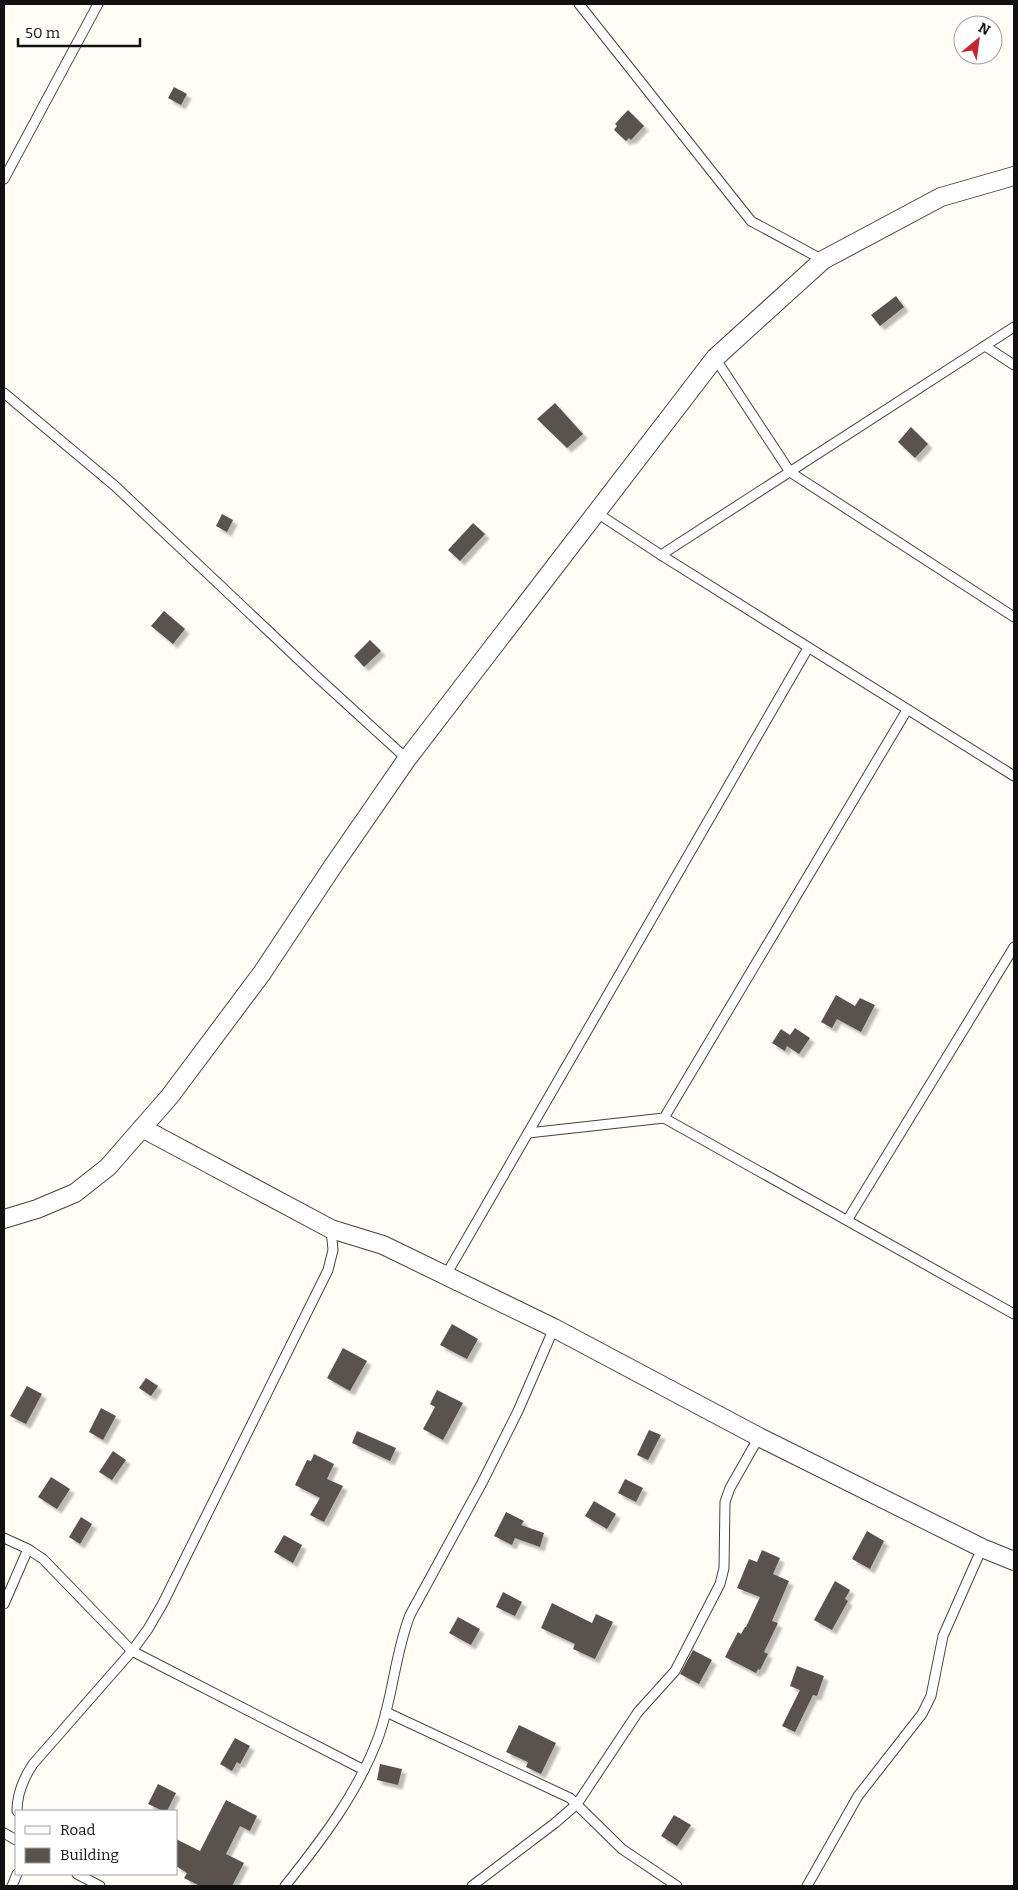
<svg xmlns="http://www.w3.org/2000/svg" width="1018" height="1890" font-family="Bitter,serif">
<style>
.building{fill:#5a524d;filter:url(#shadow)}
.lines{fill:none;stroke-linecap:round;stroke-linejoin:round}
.lane-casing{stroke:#444;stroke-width:11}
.street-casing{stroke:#444;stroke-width:20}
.lane{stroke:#fff;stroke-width:9}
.street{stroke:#fff;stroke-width:18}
</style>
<defs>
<filter id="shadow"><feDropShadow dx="4.5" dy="4.5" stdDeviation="1" flood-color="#0004"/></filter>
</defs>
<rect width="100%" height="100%" fill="#fffdf5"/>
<g class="building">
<polygon points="174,87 187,94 181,105 168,98"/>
<polygon points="628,110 644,126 631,140 629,138 626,141 614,130 617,126 615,124"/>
<polygon points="896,296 904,307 880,326 871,315"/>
<polygon points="555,403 583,434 567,448 537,419"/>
<polygon points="911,427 928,444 915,458 898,442"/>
<polygon points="222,514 233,520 227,532 216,526"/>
<polygon points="473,523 485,534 460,561 448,550"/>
<polygon points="164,611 185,629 173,644 151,626"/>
<polygon points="370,640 381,651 364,667 354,656"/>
<polygon points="836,995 855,1006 860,998 875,1005 861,1032 837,1019 832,1028 821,1022"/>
<polygon points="795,1028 810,1038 799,1054 787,1046 785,1051 772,1043 781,1029 790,1035"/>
<polygon points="452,1324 478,1339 467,1359 440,1345"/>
<polygon points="343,1348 367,1361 350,1391 327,1378"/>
<polygon points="146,1378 158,1386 151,1396 139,1388"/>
<polygon points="27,1386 42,1394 26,1424 10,1416"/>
<polygon points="437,1390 463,1403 443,1440 423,1429 435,1407 430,1404"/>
<polygon points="101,1408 116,1416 103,1440 89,1432"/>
<polygon points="649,1430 661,1435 648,1460 637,1455"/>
<polygon points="357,1431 396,1448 390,1461 352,1443"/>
<polygon points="113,1451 126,1460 112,1480 99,1472"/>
<polygon points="314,1454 334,1464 327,1479 343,1486 324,1522 310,1515 320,1498 295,1485 307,1460 311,1461"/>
<polygon points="51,1477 70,1489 57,1509 38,1497"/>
<polygon points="625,1479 643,1488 636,1502 618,1493"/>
<polygon points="594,1501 616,1514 607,1529 585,1516"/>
<polygon points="506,1512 524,1521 521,1525 544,1533 540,1547 515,1538 512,1545 494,1536"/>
<polygon points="81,1517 92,1524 80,1544 69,1537"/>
<polygon points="867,1531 884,1541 870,1569 852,1559"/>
<polygon points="284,1535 302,1545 293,1563 274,1552"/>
<polygon points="762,1550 780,1558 773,1574 789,1581 772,1621 778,1623 764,1652 768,1654 760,1670 758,1669 756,1673 725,1657 738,1632 741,1634 745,1627 746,1627 760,1597 737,1588 749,1559 757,1562"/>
<polygon points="835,1581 850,1590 845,1599 848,1601 832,1630 814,1620"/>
<polygon points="503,1592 522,1602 515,1616 496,1607"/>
<polygon points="552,1603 592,1623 596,1614 613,1622 595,1659 573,1649 575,1644 541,1628"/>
<polygon points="458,1617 480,1629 471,1645 449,1633"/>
<polygon points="693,1650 712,1660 699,1684 680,1674"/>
<polygon points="797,1666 824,1676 817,1696 813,1695 795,1732 782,1726 800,1690 790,1686"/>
<polygon points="519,1725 556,1743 541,1774 526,1767 528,1762 506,1752"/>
<polygon points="235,1738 250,1746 240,1764 237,1762 232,1771 220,1764"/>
<polygon points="380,1764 402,1769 398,1785 377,1780"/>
<polygon points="158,1784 176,1793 167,1811 163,1811 148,1804"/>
<polygon points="226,1800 257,1816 250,1831 240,1826 226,1854 244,1863 232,1886 200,1886 184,1878 187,1873 176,1866 176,1839 200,1851"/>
<polygon points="674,1815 691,1825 677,1846 661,1836"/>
</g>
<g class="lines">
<g class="lane-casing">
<g id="lane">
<polyline points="579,4 751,221 823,260"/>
<polyline points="4,179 98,4"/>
<polyline points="985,346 1014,365"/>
<polyline points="715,358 790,472 1014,617"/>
<polyline points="4,393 115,486 315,675 407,759"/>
<polyline points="597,513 661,555 1014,776"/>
<polyline points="661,555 1014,327"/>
<polyline points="664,1118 907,710"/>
<polyline points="528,1133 664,1118 1014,1314"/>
<polyline points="848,1219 1014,947"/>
<polyline points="446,1275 808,648"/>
<polyline points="4,1538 28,1549 43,1559 132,1651 364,1770"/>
<polyline points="4,1604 28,1549"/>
<polyline points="386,1712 570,1798 622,1849 677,1886"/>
<path d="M 17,1811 C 17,1793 23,1779 33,1764 L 132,1651 L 148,1629 L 163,1603 L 328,1270 L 333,1250 L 331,1229"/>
<polyline points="4,1833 16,1840"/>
<polyline points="77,1874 100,1886"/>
<polyline points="12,1886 17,1874"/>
<path d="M 285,1886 C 321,1841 356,1795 377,1741 C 393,1700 394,1656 410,1615 L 483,1481 L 518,1411 L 554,1328"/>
<polyline points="472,1886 555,1823 577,1804 638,1712 675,1671 720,1584 724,1568 725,1502 730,1488 759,1437"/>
<polyline points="807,1886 858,1796 922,1714 931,1696 943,1636 982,1548"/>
</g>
</g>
<g class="street-casing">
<g id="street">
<polyline points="142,1128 331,1229 383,1245 554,1328 759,1437 982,1548 1014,1561"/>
<polyline points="4,1219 37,1209 75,1193 108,1167 170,1096 262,973 333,866 407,759 715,358 823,260 941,197 1014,176"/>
</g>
</g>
<use href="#lane" class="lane"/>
<use href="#street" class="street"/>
</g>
<rect width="1018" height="1890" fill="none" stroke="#111111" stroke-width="10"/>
<rect x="15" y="1810" width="162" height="65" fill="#ffffff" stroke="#a0a0a0"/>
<rect x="25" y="1826" width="25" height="8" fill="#ffffff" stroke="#a0a0a0"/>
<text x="60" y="1835" font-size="15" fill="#111111">Road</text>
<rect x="25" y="1848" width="25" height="15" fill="#5a524d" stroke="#a0a0a0"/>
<text x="60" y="1860" font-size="15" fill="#111111">Building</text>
<g transform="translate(978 40) rotate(29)"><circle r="24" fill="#ffffff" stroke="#a0a0a0"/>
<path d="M0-4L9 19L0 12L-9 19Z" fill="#c4262e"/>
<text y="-8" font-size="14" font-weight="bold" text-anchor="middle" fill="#111111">N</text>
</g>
<path d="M18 38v8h122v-8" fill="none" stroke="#111111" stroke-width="2.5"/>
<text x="25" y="38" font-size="15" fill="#111111" stroke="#ffffff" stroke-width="4" paint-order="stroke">50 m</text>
</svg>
